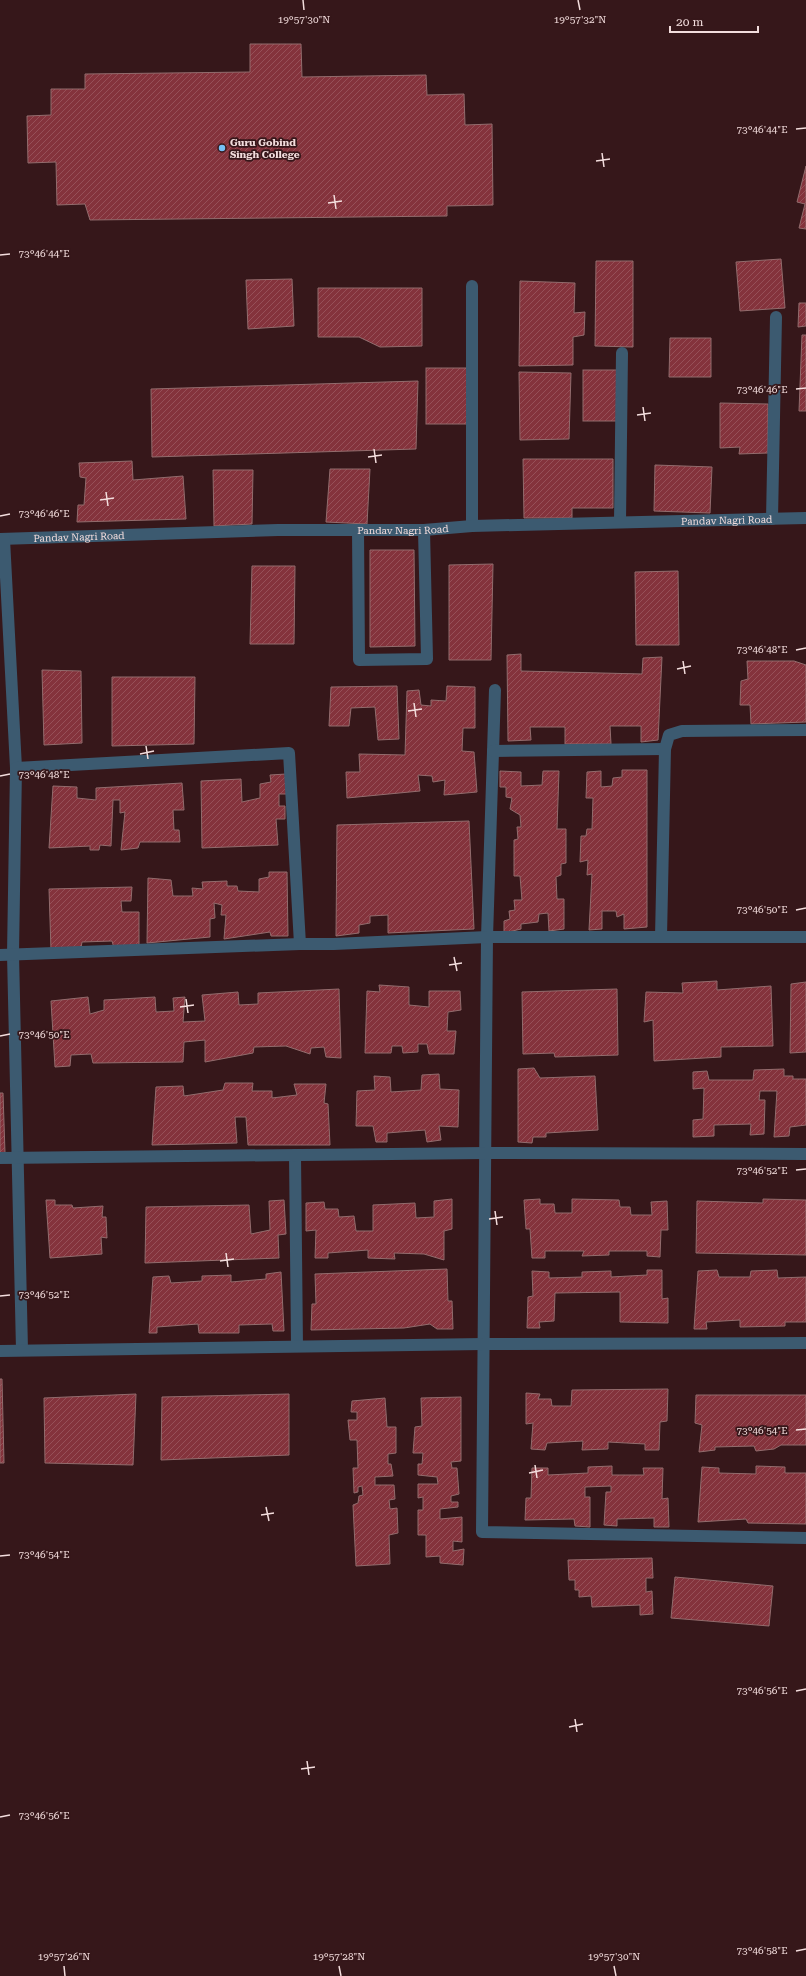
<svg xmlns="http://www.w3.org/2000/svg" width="806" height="1976" font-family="'Roboto Serif',serif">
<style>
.building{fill:url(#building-hatch);stroke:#926c6d}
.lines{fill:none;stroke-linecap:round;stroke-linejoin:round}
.street{stroke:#3c5a70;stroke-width:12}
.ticks{fill:none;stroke:#f3dddd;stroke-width:1.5}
.poi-dot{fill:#75c0f6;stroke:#36171a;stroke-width:1.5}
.labels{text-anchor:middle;stroke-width:3.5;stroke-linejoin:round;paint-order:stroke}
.poi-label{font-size:10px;font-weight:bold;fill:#f3dddd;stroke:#36171a;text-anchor:start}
.street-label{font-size:10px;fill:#f3dddd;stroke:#36171a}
.ticks-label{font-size:10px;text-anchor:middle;fill:#f3dddd;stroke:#36171a;stroke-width:3.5;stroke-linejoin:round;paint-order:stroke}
</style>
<defs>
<pattern id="building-hatch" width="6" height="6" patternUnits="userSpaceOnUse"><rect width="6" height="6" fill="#84333c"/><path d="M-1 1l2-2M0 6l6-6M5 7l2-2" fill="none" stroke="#965058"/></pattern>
</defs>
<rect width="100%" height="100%" fill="#36171a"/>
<g class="building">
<polygon points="250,44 301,44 302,77 426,75 427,95 464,94 465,125 492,124 493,205 447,206 447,216 90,220 85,204 57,205 56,162 28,163 27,116 51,115 51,89 85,89 85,74 250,72"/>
<polygon points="806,166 806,229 799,228 805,204 797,202"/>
<polygon points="781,259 785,308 740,311 736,262"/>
<polygon points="596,261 633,261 633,347 595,346"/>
<polygon points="292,279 294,326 248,329 246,280"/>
<polygon points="520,281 575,283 574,313 585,312 584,335 573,337 573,365 519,366"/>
<polygon points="318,288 422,288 422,346 380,347 359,337 318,337"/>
<polygon points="799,303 806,303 806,326 798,327"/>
<polygon points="802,335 806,335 806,411 799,411"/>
<polygon points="670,338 711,338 711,377 669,377"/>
<rect x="426" y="368" width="41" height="56"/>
<rect x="583" y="370" width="34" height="51"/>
<polygon points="519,372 571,373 569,439 520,440"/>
<polygon points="418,381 416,449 152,457 151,389"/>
<polygon points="720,403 768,404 768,453 739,454 740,447 720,448"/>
<polygon points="523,459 613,459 613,508 572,508 572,518 524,518"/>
<polygon points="132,461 133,480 183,476 186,519 77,522 78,505 84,505 86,478 80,477 79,463"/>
<polygon points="655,465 712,467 710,513 654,511"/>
<polygon points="330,469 370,469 367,524 326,522"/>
<polygon points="213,470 253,470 252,524 214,526"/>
<polygon points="370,550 414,550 415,646 370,647"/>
<polygon points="493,564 491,660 449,660 449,565"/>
<polygon points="252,566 295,566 294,644 250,644"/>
<polygon points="678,571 679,645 636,645 635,572"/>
<polygon points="521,654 521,671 642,674 643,658 662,657 658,740 641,742 641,726 610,726 611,744 565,744 565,727 530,727 531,740 508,741 507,655"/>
<polygon points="747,661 794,661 806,665 806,722 751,724 750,705 740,705 741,681 748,679"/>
<polygon points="42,670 81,671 82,743 44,745"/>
<polygon points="112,677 195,677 194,744 112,746"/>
<polygon points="397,686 399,739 378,740 375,707 351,708 349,726 329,726 331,687"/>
<polygon points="447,686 475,687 475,728 463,728 462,751 474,752 477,792 444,795 445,780 433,782 432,776 418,775 420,791 347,798 346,772 360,772 359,754 405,755 407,691 419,690 421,705 431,706 431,700 446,701"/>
<polygon points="622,770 647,770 647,927 624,929 624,914 617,917 616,911 602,911 602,929 589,930 592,874 587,875 588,860 580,862 581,836 586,836 587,829 592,829 593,798 586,798 587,772 601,771 601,787 612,786 613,778 622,777"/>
<polygon points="500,771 521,772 521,786 542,785 543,771 559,771 557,829 566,829 566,863 561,864 561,875 556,877 557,899 564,899 564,929 549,931 548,913 539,914 538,922 521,924 521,929 504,933 504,921 510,919 509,911 515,910 514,900 522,900 520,876 514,876 514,840 518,839 517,827 521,827 520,815 510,809 512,798 506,797 506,787 500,787"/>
<polygon points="286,774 287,794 279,794 279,806 285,806 285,819 276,819 278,845 202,848 201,781 241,779 242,802 260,798 260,784 271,782 270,775"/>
<polygon points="182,783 184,810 173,810 174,830 179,830 180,842 140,842 138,848 121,850 125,812 120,813 120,800 113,800 111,846 100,845 99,850 90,850 90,846 49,848 53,786 77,787 77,798 96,800 96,788"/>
<polygon points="469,821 474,929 388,933 388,915 370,916 370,923 359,925 359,933 336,936 337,825"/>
<polygon points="269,872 287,872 288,936 271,936 270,932 224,939 226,915 221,915 222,905 214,903 215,918 210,919 210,937 147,943 148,878 171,880 173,896 193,896 192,888 203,889 202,882 227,881 227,886 237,886 238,891 259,892 259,879 269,877"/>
<polygon points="132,887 131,901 121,901 122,912 139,912 139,946 114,948 112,941 82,942 81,948 51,950 49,889"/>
<polygon points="717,981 717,990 771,986 773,1046 721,1047 721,1057 654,1061 653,1020 644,1022 646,992 683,993 682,983"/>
<polygon points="806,982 806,1052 790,1053 791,984"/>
<polygon points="379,985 409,987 409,1005 429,1007 429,991 460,991 461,1010 448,1012 447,1031 456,1031 454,1054 429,1054 427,1044 418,1044 418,1052 403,1053 402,1046 392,1046 391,1053 365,1053 367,991 380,992"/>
<polygon points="339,989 341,1058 326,1057 324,1047 311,1048 310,1054 286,1046 254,1047 253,1053 205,1062 205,1040 184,1042 183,1062 93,1063 91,1054 71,1055 70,1066 55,1067 51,1001 88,997 90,1014 104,1010 104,1000 155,997 156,1012 174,1011 173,998 185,997 183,1022 205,1021 202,995 238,992 239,1005 258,1004 258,993"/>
<polygon points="617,989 618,1055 555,1057 554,1053 523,1054 522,992"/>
<polygon points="534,1068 540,1078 595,1076 598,1130 546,1133 546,1137 533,1137 532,1143 518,1142 518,1069"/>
<polygon points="784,1069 784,1076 793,1076 793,1079 806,1079 806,1125 790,1127 789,1136 774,1137 777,1091 760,1091 759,1100 765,1100 764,1134 750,1135 751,1124 714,1125 714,1136 693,1137 693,1120 703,1119 704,1088 693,1089 693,1072 707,1071 709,1080 753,1080 754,1070"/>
<polygon points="439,1074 440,1089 459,1090 458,1127 439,1126 441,1140 427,1142 425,1130 387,1133 387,1142 376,1142 373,1126 356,1126 357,1091 375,1090 374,1076 390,1077 391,1092 421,1090 422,1075"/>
<polygon points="225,1083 253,1083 252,1091 272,1091 272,1098 297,1095 294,1084 326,1084 324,1103 328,1104 330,1145 248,1145 246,1117 235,1117 237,1143 152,1145 156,1087 183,1086 184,1096 223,1090"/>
<polygon points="0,1093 3,1093 5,1153 0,1153"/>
<polygon points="452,1199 452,1229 444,1231 444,1260 424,1254 394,1253 395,1259 368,1258 368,1250 328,1253 328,1258 315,1258 316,1230 306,1231 306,1203 324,1202 325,1209 338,1209 339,1217 354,1216 356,1231 373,1231 373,1205 415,1203 416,1218 434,1217 434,1201"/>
<polygon points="540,1199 540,1204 554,1204 555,1213 572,1213 572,1199 619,1200 620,1207 630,1207 631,1215 652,1215 651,1202 667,1201 668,1230 661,1230 660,1257 647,1256 647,1251 609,1251 609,1255 582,1256 584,1251 545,1251 545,1258 532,1258 530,1229 526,1229 524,1200"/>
<polygon points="763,1199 806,1200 806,1255 696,1253 697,1201 763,1203"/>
<polygon points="46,1200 55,1200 55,1205 72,1205 73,1208 103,1206 102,1217 106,1217 107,1238 101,1237 102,1254 50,1258"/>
<polygon points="284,1200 286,1234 278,1235 279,1258 145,1263 146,1207 249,1205 251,1234 270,1230 269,1201"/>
<polygon points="447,1269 448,1301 452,1301 453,1329 437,1329 430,1324 404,1328 311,1330 312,1304 316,1304 315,1274"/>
<polygon points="647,1270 662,1270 662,1299 668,1298 668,1323 620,1322 620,1292 555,1293 554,1321 539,1322 540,1328 527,1328 528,1297 533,1296 532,1271 549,1272 549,1278 582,1277 582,1272 611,1271 611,1277 647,1275"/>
<polygon points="717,1270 719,1277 750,1277 751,1271 777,1270 778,1278 806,1277 806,1322 785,1322 785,1326 740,1327 740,1320 706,1322 707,1329 694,1329 698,1271"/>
<polygon points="281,1272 284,1331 273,1331 272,1324 239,1325 239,1333 199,1333 198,1324 157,1327 157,1333 149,1333 153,1277 169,1276 171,1283 202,1281 202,1276 231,1275 231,1282 266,1279 266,1274"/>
<polygon points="0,1379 2,1379 4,1463 0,1463"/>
<polygon points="668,1389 667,1421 660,1422 659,1450 645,1450 645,1444 608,1442 608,1449 582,1450 583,1441 547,1443 545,1450 531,1449 533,1423 526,1424 526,1393 540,1394 538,1399 551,1399 552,1406 571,1406 572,1390"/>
<polygon points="136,1394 133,1465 45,1463 44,1398"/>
<polygon points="289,1394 289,1455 161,1460 162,1397"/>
<polygon points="696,1395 806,1395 806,1445 781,1445 774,1449 756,1451 754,1446 715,1447 715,1450 699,1452 702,1425 695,1423"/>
<polygon points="461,1397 461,1461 451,1462 452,1468 457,1468 459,1494 451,1496 451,1502 458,1502 458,1507 440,1509 440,1519 462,1517 462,1542 453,1541 453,1551 464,1549 463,1565 440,1563 440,1556 426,1557 426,1535 418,1535 418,1510 423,1510 423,1497 418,1498 418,1484 438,1484 437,1477 418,1475 418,1464 422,1464 423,1453 413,1453 415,1427 422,1426 421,1398"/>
<polygon points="385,1398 387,1427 396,1427 396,1453 388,1454 388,1464 391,1464 393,1476 375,1477 375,1485 394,1485 395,1499 389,1500 390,1509 397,1508 398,1533 389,1535 390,1564 356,1566 353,1505 358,1503 359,1496 363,1495 362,1486 358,1487 358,1492 354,1493 353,1468 358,1468 357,1440 350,1440 348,1420 357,1420 357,1412 351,1412 352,1401"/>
<polygon points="612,1466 612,1475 644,1475 643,1468 663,1468 662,1499 668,1498 669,1527 654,1527 654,1518 617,1519 617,1526 604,1525 606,1492 611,1492 611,1486 585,1487 585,1497 590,1497 590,1527 575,1526 574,1519 525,1520 526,1498 531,1498 532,1468 548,1468 548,1475 588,1473 588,1467"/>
<polygon points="756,1466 785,1467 785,1473 806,1473 806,1524 748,1523 746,1519 698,1522 702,1467 719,1468 719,1473 756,1474"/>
<polygon points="652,1558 653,1578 646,1578 646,1592 652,1591 653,1614 640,1615 640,1605 592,1607 591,1596 579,1597 579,1590 575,1590 575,1580 569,1580 568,1560"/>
<polygon points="675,1577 773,1586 769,1626 671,1618"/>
</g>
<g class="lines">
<g class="street">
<polyline points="772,519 776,317"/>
<polyline points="620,522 622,353"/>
<polyline points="472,526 472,286"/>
<polyline points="358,530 359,660 427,659 424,530"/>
<path id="s1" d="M 0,539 L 278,530 L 424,530 L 472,526 L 806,518"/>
<polyline points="4,539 16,768 13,954 22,1350"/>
<polyline points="495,690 487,937 482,1532 806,1538"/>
<polyline points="493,751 665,749"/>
<polyline points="16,768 289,753 300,944"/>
<polyline points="661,937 665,749 669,735 682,731 806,730"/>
<polyline points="0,955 300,944 334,944 487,937 806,937"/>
<polyline points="295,1155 297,1346"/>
<polyline points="0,1158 485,1153 806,1154"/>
<polyline points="0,1351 483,1344 806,1343"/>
</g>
</g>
<path class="ticks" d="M 303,0 L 304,10M 578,0 L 580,10M 796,129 L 806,128M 602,153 L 604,167M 596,161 L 610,159M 334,195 L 336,209M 328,203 L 342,201M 0,255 L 10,254M 796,389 L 806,388M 643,407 L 645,421M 637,415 L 651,413M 374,449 L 376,463M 368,457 L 382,455M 106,492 L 108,506M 100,500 L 114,498M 0,516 L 10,514M 796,650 L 806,648M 683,661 L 685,674M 677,669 L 691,666M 414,703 L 416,717M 408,711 L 422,709M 146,746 L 148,759M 140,754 L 154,751M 0,776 L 10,774M 796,910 L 806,908M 454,957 L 457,971M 449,965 L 462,963M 186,999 L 188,1013M 180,1007 L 194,1005M 0,1036 L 10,1034M 796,1170 L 806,1169M 495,1211 L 497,1225M 489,1219 L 503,1217M 226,1253 L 228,1267M 220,1261 L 234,1259M 0,1296 L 10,1295M 796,1430 L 806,1429M 535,1465 L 537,1478M 529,1473 L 543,1470M 266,1507 L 269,1521M 261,1515 L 274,1513M 0,1556 L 10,1555M 796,1691 L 806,1689M 575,1719 L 577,1732M 569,1727 L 583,1724M 307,1761 L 309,1775M 301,1769 L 315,1767M 0,1817 L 10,1815M 796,1951 L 806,1949M 64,1966 L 65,1976M 339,1966 L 341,1976M 614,1966 L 616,1976"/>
<circle class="poi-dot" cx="222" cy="148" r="4"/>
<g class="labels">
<g class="poi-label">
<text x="230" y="146">Guru Gobind<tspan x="230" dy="12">Singh College</tspan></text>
</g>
<g class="street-label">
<text dy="4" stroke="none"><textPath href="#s1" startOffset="727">Pandav Nagri Road</textPath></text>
<text dy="4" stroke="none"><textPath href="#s1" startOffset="403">Pandav Nagri Road</textPath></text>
<text dy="4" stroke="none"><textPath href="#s1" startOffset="79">Pandav Nagri Road</textPath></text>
</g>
</g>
<g class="ticks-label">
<text x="304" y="23">19°57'30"N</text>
<text x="580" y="23">19°57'32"N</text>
<text x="762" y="133">73°46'44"E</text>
<text x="44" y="257">73°46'44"E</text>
<text x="762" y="393">73°46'46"E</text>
<text x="44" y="517">73°46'46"E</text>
<text x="762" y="653">73°46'48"E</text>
<text x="44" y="778">73°46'48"E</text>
<text x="762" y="913">73°46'50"E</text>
<text x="44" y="1038">73°46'50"E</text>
<text x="762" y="1174">73°46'52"E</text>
<text x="44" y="1298">73°46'52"E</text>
<text x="762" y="1434">73°46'54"E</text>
<text x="44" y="1558">73°46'54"E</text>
<text x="762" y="1694">73°46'56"E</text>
<text x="44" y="1819">73°46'56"E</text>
<text x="762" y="1954">73°46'58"E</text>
<text x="64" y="1960">19°57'26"N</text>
<text x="339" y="1960">19°57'28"N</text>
<text x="614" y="1960">19°57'30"N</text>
</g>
<path d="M670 26v6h88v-6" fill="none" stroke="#f3dddd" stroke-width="2"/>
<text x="676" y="26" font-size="12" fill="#f3dddd" stroke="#36171a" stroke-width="3" paint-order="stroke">20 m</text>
</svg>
